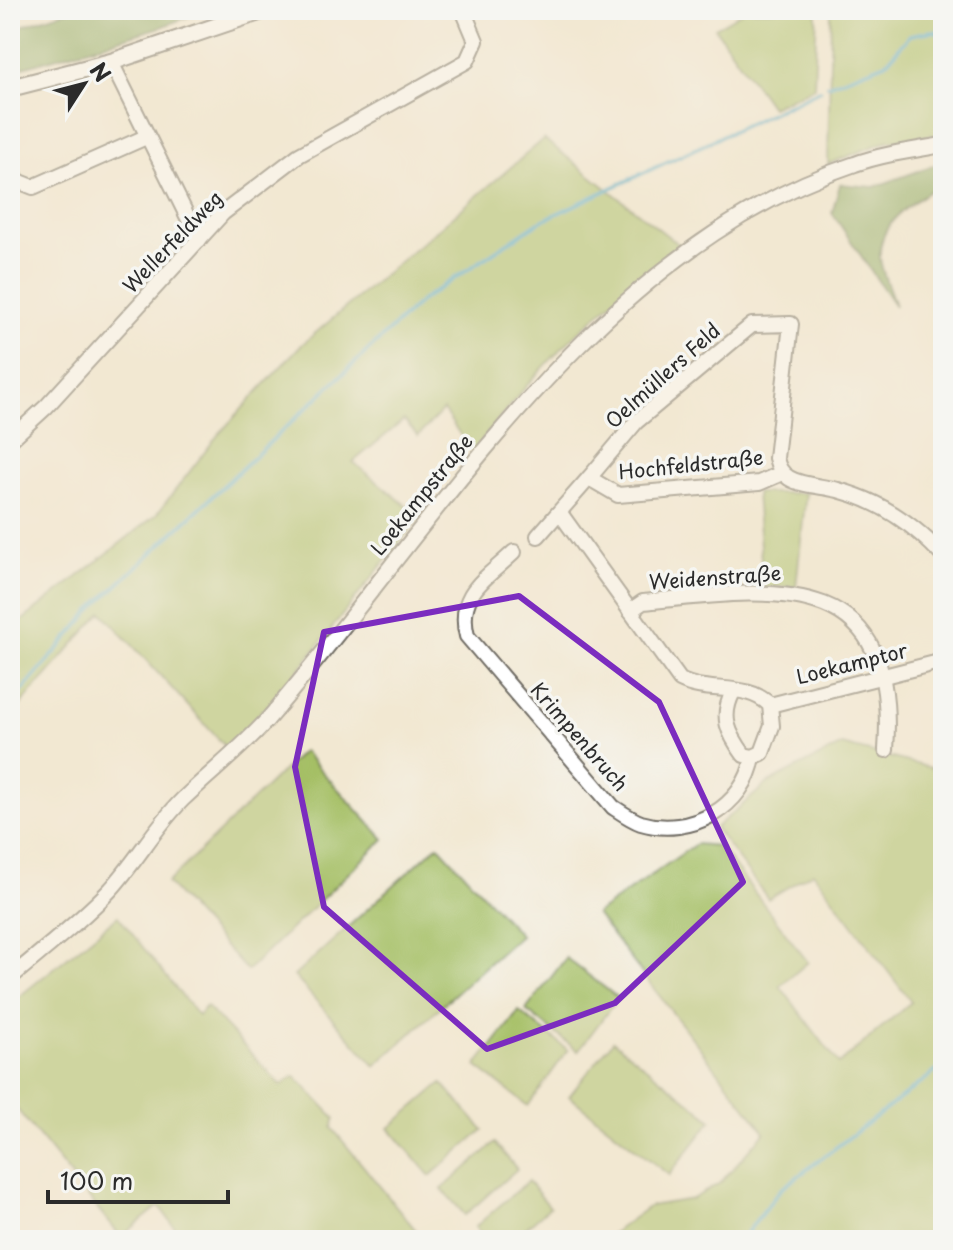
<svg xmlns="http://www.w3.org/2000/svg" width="953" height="1250" font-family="'Playpen Sans',sans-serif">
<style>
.green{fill:#a5bf65;stroke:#687548;stroke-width:2}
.forest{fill:#84a65a;stroke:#586842;stroke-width:2}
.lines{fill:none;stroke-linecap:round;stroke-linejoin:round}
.stream{stroke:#4aa8c9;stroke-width:4}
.minor-casing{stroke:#716d65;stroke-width:18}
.tertiary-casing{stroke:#716d65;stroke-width:20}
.minor{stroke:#fff;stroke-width:14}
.tertiary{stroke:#fff;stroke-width:16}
.marked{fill:none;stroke:#7b2cbf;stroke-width:6;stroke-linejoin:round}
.labels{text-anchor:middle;stroke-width:7;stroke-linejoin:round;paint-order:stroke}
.street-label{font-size:20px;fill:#2b2b2b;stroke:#f6f6f2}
</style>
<rect width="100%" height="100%" fill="#f6f6f2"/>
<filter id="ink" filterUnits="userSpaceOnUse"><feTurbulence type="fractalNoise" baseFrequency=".0125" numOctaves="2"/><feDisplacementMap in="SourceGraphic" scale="16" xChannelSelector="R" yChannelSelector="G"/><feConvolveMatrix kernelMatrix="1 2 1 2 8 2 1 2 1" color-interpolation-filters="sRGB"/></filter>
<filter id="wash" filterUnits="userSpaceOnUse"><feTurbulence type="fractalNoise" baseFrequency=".006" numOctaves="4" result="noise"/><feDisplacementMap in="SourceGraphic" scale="32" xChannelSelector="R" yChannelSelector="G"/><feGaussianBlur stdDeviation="1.8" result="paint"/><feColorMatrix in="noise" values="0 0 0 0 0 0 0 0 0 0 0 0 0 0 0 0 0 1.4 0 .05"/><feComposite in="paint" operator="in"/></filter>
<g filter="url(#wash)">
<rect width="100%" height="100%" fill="#f2e8d2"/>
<g class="green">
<polygon points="745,10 817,10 814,87 771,107 715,28"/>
<polygon points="831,10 943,10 943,134 887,141 828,164"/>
<path d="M 544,139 L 683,248 C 602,303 530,374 473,453 L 443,410 L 418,436 L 404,420 L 353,462 L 420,517 L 232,754 L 102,612 L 10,717 L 10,630 L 156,515 L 218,435 L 299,347 Z"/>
<polygon points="756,493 806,493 796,587 763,587"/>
<polygon points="842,745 943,771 943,1240 603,1240 650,1206 692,1199 720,1183 765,1132 596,914 696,844 719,846 808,962 780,986 839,1064 911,1002 813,872 768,899 715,828 768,783"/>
<polygon points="303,751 384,839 247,971 167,883"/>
<polygon points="438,845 520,935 375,1066 294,976"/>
<polygon points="118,916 198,1016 206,1006 281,1085 295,1076 335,1118 332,1128 424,1240 184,1240 159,1206 121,1237 10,1101 10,1004"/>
<polygon points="566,958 618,998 578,1051 526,1010"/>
<polygon points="519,1011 568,1050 528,1106 476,1066"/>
<polygon points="613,1041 712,1120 669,1175 569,1096"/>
<polygon points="442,1083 483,1130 430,1176 389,1128"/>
<polygon points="495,1143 517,1169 465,1215 442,1189"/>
<polygon points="528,1181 550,1207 512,1240 487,1240 475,1227"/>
</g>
<g class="forest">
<polygon points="69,10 206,10 161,27 10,71 10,30"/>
<path d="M 943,162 L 943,182 C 917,200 878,220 880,257 C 881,272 891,291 895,306 L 832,213 L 840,184 L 874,187 Z"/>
</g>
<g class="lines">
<g class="stream">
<polyline points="828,85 886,63 910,35 933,31 943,33"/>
<polyline points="10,705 95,606 422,300 539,222 820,90"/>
<polyline points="741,1240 780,1190 943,1066"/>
</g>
</g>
</g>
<g filter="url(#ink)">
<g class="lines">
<g class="minor-casing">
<g id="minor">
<polyline points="111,62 199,240"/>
<polyline points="10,167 18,181 33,187 146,137"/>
<polyline points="10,440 46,407 223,213 299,155 467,61 476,41 463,10"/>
<path d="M 589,478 L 636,422 L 752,325 L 791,324 L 776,458 C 778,467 781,473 789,478 C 802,486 823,486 838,490 C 880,501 914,524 943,556"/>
<path d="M 560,513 L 680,680 C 709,695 746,681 770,705 L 772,726 L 762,753 L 753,757 L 744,755 C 728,733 720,717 733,692"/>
<polyline points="538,536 589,478 618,495 759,483 782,473"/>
<path d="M 514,552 C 486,579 456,593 467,636 L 613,807 C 622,813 632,820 641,823 C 690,838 745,807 753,757"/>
<path d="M 630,611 L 643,602 C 776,588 899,568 886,750"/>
<polyline points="770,705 943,661"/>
<path d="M 10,978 C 44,949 81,921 111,889 C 137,860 156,826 183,799 C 211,772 241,749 267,720 C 437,523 595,250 855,164 C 883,154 914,150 943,145"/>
</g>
</g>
<g class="tertiary-casing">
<polyline id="tertiary" points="10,88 111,62 265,10"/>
</g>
<use href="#minor" class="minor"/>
<use href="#tertiary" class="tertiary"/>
</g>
</g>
<path d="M0 0H953V1250H0ZM 519,596 L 659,702 L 743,882 L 615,1003 L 487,1049 L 324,907 L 295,767 L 324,632 Z" fill="#f2e8d2" fill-opacity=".55" fill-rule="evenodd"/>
<path class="marked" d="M 519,596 L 659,702 L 743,882 L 615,1003 L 487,1049 L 324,907 L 295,767 L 324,632 Z"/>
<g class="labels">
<g class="street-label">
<text transform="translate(173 242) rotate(-46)" y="7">Wellerfeldweg</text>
<text transform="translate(663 376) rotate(-42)" y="7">Oelmüllers Feld</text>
<text transform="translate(691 465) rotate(-6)" y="7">Hochfeldstraße</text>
<text transform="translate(422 495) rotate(-51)" y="7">Loekampstraße</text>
<text transform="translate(715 578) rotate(-4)" y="7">Weidenstraße</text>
<text transform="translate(852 664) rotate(-14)" y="7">Loekamptor</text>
<text transform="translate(579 737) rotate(49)" y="7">Krimpenbruch</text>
</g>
</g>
<rect width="953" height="1250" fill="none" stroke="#f6f6f2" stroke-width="40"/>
<g transform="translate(84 84) rotate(54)" stroke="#f6f6f2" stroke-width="6" paint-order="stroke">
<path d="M0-6L14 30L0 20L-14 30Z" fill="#2b2b2b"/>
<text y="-12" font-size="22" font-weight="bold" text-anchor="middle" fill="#2b2b2b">N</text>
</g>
<path d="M48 1190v12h180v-12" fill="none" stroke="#2b2b2b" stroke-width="4"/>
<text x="60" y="1190" font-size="24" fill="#2b2b2b" stroke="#f6f6f2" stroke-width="6" paint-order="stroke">100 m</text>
</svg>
